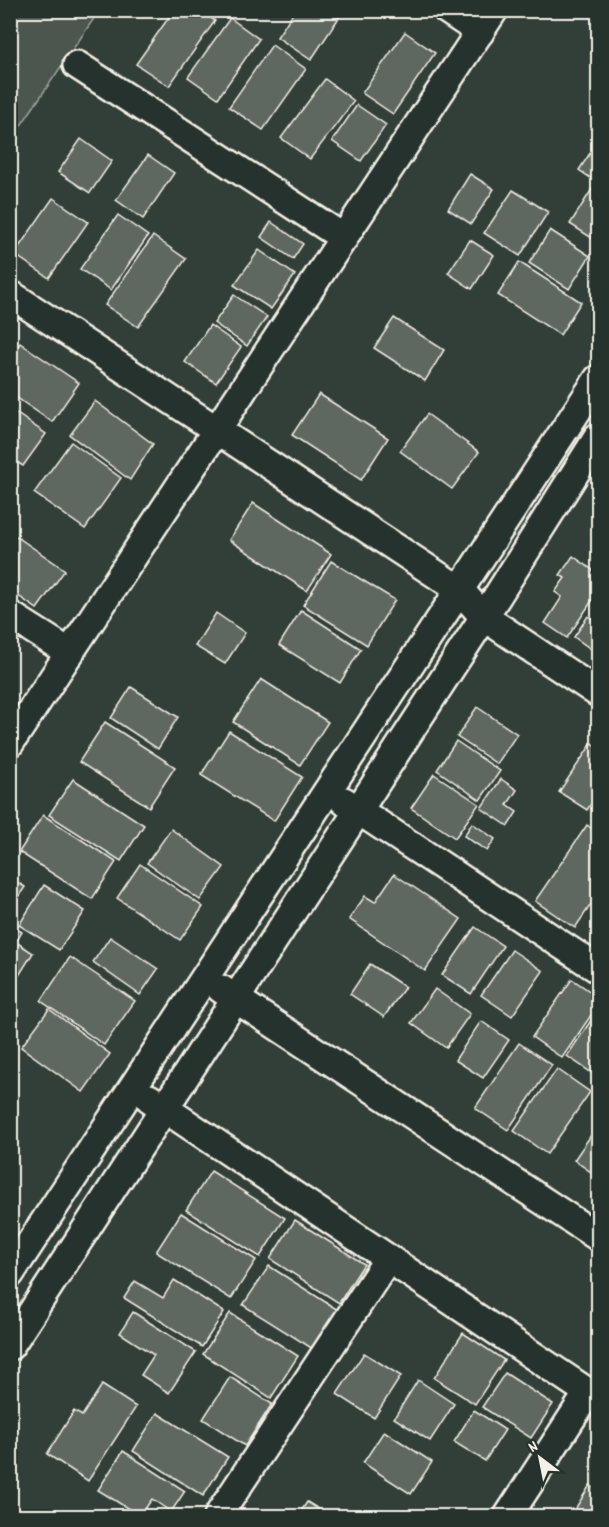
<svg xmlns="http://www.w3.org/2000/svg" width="609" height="1527" font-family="Dekko,sans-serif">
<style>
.green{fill:#4c564f;stroke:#a0a49c;stroke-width:1.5}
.building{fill:#5f6861;stroke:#f4f1e8;stroke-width:1.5}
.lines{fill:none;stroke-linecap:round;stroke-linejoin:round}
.street-casing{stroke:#f4f1e8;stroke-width:32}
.street{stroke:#26332d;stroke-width:27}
</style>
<rect width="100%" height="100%" fill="#323e38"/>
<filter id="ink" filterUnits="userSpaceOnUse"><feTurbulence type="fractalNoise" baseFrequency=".0167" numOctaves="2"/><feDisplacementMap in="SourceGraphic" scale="12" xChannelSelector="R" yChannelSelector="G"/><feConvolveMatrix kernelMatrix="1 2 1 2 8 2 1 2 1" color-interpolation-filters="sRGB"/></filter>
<g filter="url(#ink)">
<polygon class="green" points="11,11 99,11 11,140"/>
<g class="building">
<polygon points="174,10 200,10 215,21 169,86 136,64"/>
<polygon points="295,10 344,10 311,60 277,37"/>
<polygon points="230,18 259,39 218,98 188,77"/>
<polygon points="405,32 435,53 393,114 362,93"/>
<polygon points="272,45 306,69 263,130 229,107"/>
<polygon points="325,79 354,101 310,159 281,138"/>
<polygon points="357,105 386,125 361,161 332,141"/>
<polygon points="81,139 112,161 90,193 58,172"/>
<polygon points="598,141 598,183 579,170"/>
<polygon points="148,155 174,173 143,219 116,200"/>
<polygon points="470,174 494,189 471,224 448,209"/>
<polygon points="592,189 598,193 598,242 570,224"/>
<polygon points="513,190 548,212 520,256 484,233"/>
<polygon points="53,198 88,222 49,278 14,254"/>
<polygon points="118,215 148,236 111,290 80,269"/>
<polygon points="271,222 303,244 293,259 261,237"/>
<polygon points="550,230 590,256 569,289 529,263"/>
<polygon points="153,236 186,259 138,327 105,305"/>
<polygon points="470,240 494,255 472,289 448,273"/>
<polygon points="259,250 295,275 271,309 234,285"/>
<polygon points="519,262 581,302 560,335 498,295"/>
<polygon points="234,295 267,317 247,346 214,323"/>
<polygon points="394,318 444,350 425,381 374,348"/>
<polygon points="210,325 241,347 216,383 185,362"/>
<polygon points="20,343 79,383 52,422 10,393 10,357"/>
<polygon points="319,394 388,438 361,480 292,435"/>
<polygon points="95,401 153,444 130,480 70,435"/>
<polygon points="10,409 46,434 23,466 10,458"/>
<polygon points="427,414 479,452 452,489 400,451"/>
<polygon points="71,442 121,478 85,529 34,493"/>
<polygon points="253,503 331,554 307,591 229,540"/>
<polygon points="10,532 65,570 37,609 10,590"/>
<polygon points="573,556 598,574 598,592 567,638 545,623 562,597 555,592 565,578 560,575"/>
<polygon points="331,561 395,600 367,645 303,605"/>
<polygon points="301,610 361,649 340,683 279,645"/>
<polygon points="216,613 245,633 225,664 195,646"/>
<polygon points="588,616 598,623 598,654 574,637"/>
<polygon points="261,679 328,722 300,765 233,722"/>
<polygon points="131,687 178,717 158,749 111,718"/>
<polygon points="477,707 517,734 497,764 457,737"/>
<polygon points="105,722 175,767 149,807 79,762"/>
<polygon points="229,731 302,777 274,821 201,775"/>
<polygon points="456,741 500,771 480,800 437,770"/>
<polygon points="592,743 598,747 598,793 587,810 559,792"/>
<polygon points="434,774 479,804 455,838 411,808"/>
<polygon points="73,779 144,825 121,861 49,815"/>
<polygon points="501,779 517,790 507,805 517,812 508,826 481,808"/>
<polygon points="43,815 116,862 92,899 19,852"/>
<polygon points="472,823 495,839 487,851 464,836"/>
<polygon points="587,825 598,833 598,894 575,928 535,901"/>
<polygon points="171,829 224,867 200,900 147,863"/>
<polygon points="140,864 203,907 180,940 117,898"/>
<polygon points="394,874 461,919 425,971 349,919 365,896 375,902"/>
<polygon points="10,878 25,887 10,909"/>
<polygon points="44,885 85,911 59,950 19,925"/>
<polygon points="10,925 22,932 16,942 33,953 13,985 10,983"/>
<polygon points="475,927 503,946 471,994 442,975"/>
<polygon points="110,937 158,969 140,995 93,962"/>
<polygon points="512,950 543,971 512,1016 481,995"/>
<polygon points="70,957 135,1001 104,1045 41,1001"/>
<polygon points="370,964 405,987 384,1017 350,994"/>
<polygon points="572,979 598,997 598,1005 562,1058 532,1037"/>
<polygon points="435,989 470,1014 446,1048 411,1023"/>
<polygon points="49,1009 110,1054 83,1092 21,1047"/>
<polygon points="598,1010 598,1077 567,1056"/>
<polygon points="481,1021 509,1040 483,1078 455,1060"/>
<polygon points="519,1043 552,1065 508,1130 475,1108"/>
<polygon points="557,1069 590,1092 547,1154 514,1131"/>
<polygon points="598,1125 598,1177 574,1160"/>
<polygon points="211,1171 285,1218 260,1257 186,1210"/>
<polygon points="181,1213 256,1260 231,1299 156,1252"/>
<polygon points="295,1220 364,1264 339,1303 270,1259"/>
<polygon points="269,1266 338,1310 313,1349 243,1305"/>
<polygon points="174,1280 224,1312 202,1347 124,1298 135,1281 163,1298"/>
<polygon points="133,1312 196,1352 169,1393 141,1375 154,1355 120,1333"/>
<polygon points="230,1313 298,1356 271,1398 203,1354"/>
<polygon points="463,1333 504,1360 475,1404 434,1378"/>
<polygon points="364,1353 401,1376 374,1418 337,1394"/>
<polygon points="505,1373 553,1404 531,1438 482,1407"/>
<polygon points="230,1377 272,1404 245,1446 203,1419"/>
<polygon points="418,1380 454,1404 430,1441 394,1418"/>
<polygon points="102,1385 136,1407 88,1481 47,1454 74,1411 82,1416"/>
<polygon points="474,1410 505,1430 485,1461 454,1442"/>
<polygon points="157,1413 228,1457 203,1496 133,1451"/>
<polygon points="384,1431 432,1462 411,1494 363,1463"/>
<polygon points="123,1451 185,1491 171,1512 152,1499 140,1516 98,1490"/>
<polygon points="590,1485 598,1491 598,1516 576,1516 572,1514"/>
<polygon points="307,1502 330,1516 298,1516"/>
</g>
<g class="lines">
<g class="street-casing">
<g id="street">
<polyline points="447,10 480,32"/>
<polyline points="77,65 344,238"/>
<polyline points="10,294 460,590 484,617 598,693"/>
<polyline points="10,615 70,653"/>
<polyline points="10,743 494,10"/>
<polyline points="344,801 598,969"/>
<polyline points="221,989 598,1237"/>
<polyline points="149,1098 598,1399"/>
<polyline points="10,1274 598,379"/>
<polyline points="10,1346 484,617 598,437"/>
<polyline points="218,1516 388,1259"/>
<polyline points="508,1516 588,1393"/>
</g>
</g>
<use href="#street" class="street"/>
</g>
</g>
<rect width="609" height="1527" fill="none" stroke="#26332d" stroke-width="36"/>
<rect x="18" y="18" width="573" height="1491" fill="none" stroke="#f4f1e8" stroke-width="2" filter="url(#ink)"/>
<g transform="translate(540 1458) rotate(328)" stroke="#26332d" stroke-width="4.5" paint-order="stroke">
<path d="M0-4.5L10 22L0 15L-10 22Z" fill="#f4f1e8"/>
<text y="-9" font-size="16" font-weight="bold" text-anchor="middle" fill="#f4f1e8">N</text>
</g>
</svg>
